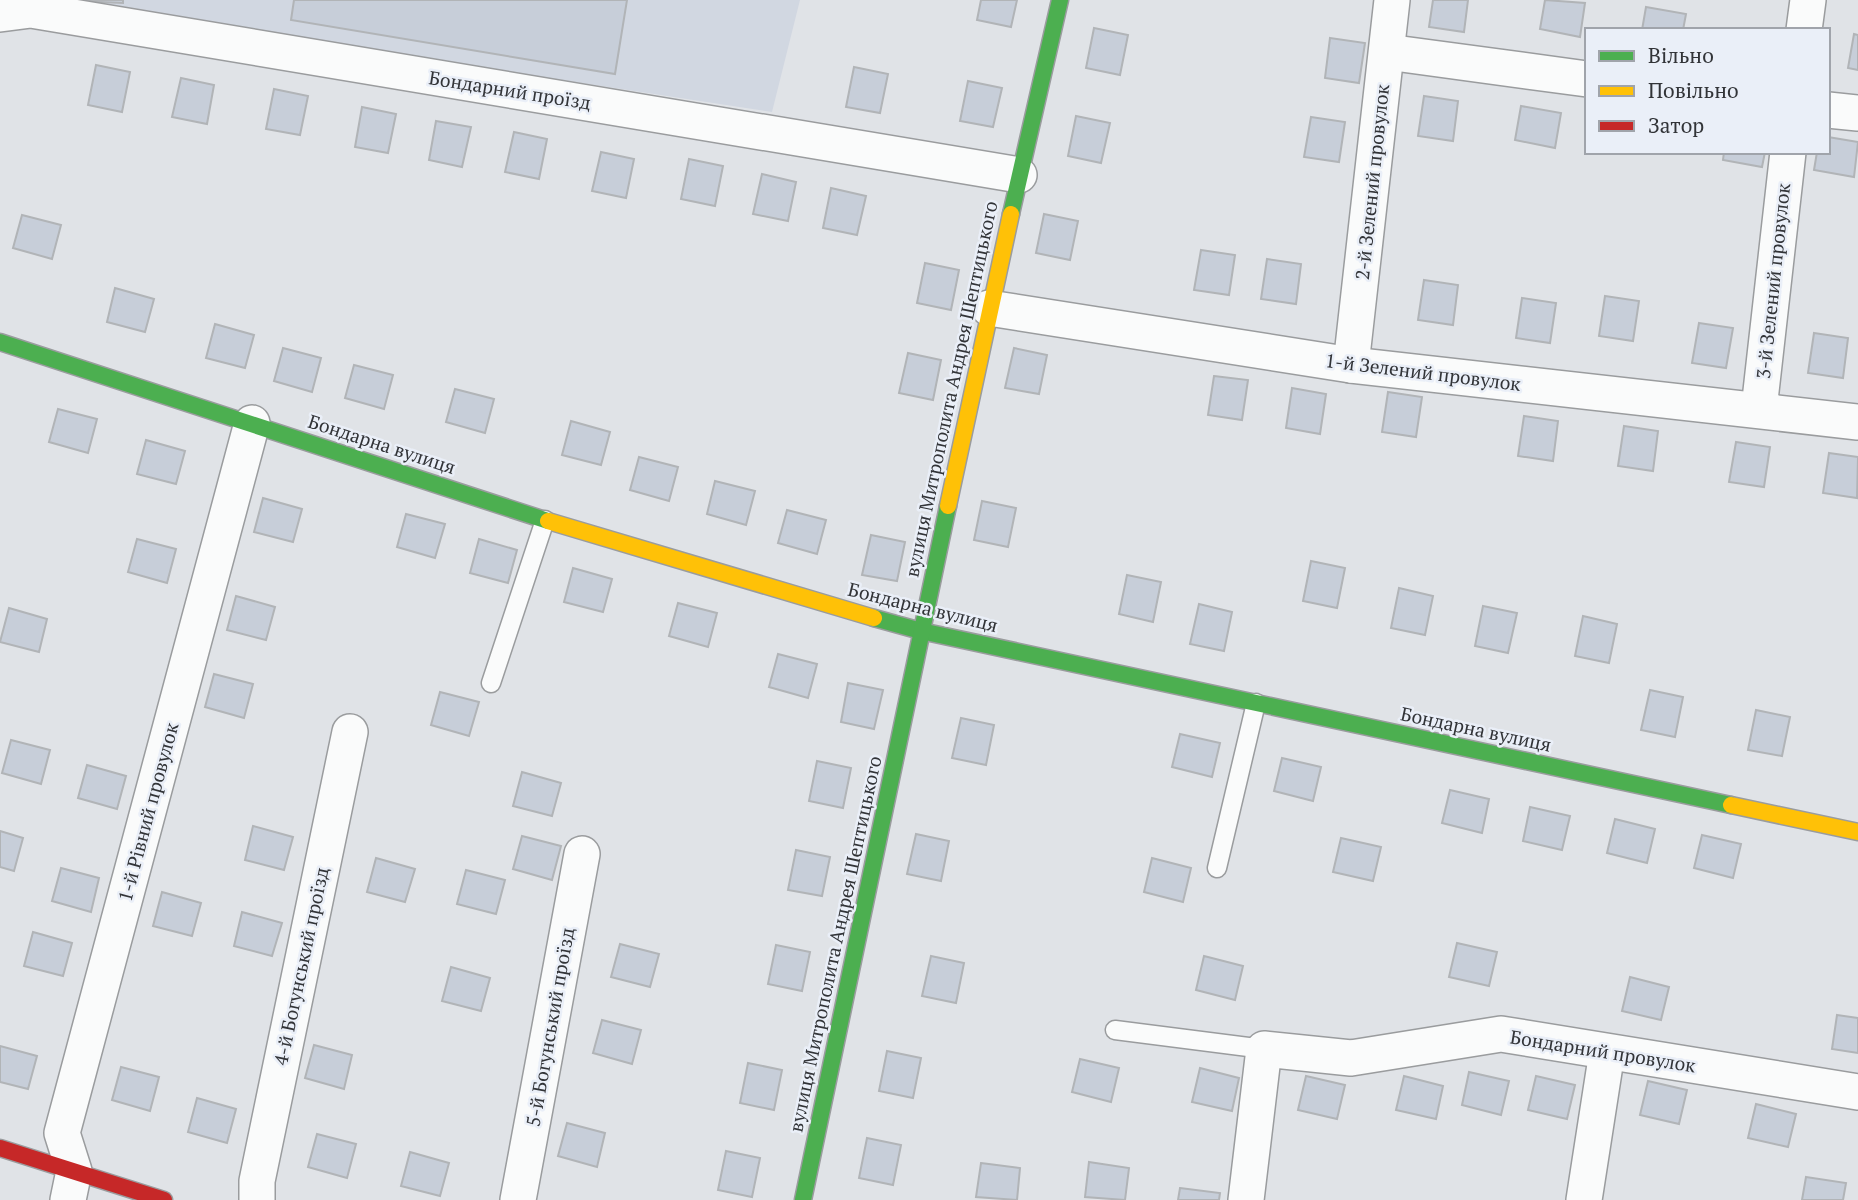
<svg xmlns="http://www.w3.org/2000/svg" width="1858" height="1200" font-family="'PT Serif',serif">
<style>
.built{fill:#d1d7e1}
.building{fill:#c7ced9;stroke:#b1b4b7;stroke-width:2}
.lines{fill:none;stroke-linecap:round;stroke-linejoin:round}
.lane-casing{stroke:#9a9c9e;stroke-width:21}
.street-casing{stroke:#9a9c9e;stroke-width:38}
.fast-casing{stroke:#9a9c9e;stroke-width:19}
.slow-casing{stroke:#9a9c9e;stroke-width:19}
.jam-casing{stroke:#9a9c9e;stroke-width:19}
.lane{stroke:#fafbfb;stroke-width:18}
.street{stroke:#fafbfb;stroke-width:35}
.fast{stroke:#4caf50;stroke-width:16}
.slow{stroke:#ffc107;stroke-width:16}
.jam{stroke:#c62828;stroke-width:16}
.labels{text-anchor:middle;stroke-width:5;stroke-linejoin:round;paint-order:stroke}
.street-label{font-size:19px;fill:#323438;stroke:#eaeff8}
</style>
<rect width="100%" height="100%" fill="#e0e3e7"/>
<polygon class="built" points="36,0 800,0 772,112"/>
<g class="building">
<polygon points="52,0 123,0 123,3"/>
<polygon points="294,0 627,0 615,74 291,20"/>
<polygon points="981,0 1017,0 1011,27 977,20"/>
<polygon points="1433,0 1468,0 1464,32 1429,27"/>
<polygon points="1545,0 1585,3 1580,37 1540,29"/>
<polygon points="1646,7 1686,14 1683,30 1642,30"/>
<polygon points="1094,28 1128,35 1120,75 1086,68"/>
<polygon points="1854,34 1858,35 1858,70 1848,68"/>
<polygon points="1330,38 1365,43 1359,83 1325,78"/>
<polygon points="96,65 130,72 122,112 88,105"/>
<polygon points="854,67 888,74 880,113 846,107"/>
<polygon points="181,78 214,85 207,124 172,117"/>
<polygon points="968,81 1002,88 993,127 960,121"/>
<polygon points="274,89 308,96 300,135 266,129"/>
<polygon points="1424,96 1458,101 1453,141 1418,136"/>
<polygon points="1521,106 1561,113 1555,148 1515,140"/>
<polygon points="362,107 396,114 388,153 355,147"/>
<polygon points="1076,116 1110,123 1101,163 1068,156"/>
<polygon points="1311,117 1345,122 1339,162 1304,157"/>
<polygon points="436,121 471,127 462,167 429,160"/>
<polygon points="514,132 547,139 539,179 505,172"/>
<polygon points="1828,137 1858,142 1854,177 1814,170 1817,152 1828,152"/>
<polygon points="601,152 634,159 626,198 592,191"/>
<polygon points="1724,152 1765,152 1762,167 1723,160"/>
<polygon points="689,159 723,166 715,206 681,199"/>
<polygon points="762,174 796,182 788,221 753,214"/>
<polygon points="831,188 866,196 857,235 823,228"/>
<polygon points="1044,214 1078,221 1070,260 1036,253"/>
<polygon points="22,215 61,225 52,259 13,248"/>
<polygon points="1201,250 1235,255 1229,295 1194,290"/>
<polygon points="1267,259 1301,264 1296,304 1261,299"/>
<polygon points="925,263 959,270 951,310 917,303"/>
<polygon points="1424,280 1458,285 1453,325 1418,320"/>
<polygon points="115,288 154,299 145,332 107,322"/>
<polygon points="1605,296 1639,301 1633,341 1599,336"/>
<polygon points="1522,298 1556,303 1550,343 1516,338"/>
<polygon points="1699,323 1733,328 1726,368 1692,363"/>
<polygon points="215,324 254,335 245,368 206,358"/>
<polygon points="1814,333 1848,338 1843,378 1808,373"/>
<polygon points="283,348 321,358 312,392 274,381"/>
<polygon points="1014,348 1047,355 1039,394 1005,388"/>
<polygon points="908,353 941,360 933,400 899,393"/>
<polygon points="354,365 393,375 384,409 345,398"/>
<polygon points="1214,376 1248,380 1242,420 1208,415"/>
<polygon points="1292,388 1326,394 1320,434 1286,428"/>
<polygon points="455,389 494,399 485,433 446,422"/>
<polygon points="1388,392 1422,397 1416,437 1382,432"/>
<polygon points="58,409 97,419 88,453 49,442"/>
<polygon points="1524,416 1558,421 1553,461 1518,456"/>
<polygon points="571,421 610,432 601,465 562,455"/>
<polygon points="1624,426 1658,431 1653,471 1618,466"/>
<polygon points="146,440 185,451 176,484 137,474"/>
<polygon points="1736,442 1770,447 1764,487 1729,482"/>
<polygon points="1829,453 1858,457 1857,498 1823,493"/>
<polygon points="639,457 678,467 669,501 630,490"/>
<polygon points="715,481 755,491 746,525 707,514"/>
<polygon points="263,498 302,509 293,542 254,532"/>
<polygon points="982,501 1016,508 1008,547 974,540"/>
<polygon points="787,510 826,520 817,554 778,543"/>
<polygon points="406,514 445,524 435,558 397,547"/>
<polygon points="871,535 905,542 897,581 862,575"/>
<polygon points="137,539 176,549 167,583 128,572"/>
<polygon points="479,539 517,550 508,583 470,573"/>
<polygon points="1311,561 1345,568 1337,608 1303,601"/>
<polygon points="573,568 612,579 603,612 564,602"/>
<polygon points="1127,575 1161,582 1153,622 1119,614"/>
<polygon points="1399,588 1433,596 1425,635 1391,628"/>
<polygon points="236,596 275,607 266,640 227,630"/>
<polygon points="678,603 717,613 708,647 669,636"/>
<polygon points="1199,604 1232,612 1224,651 1190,644"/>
<polygon points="1483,606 1517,613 1508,653 1475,646"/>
<polygon points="9,608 47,619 39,652 0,642"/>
<polygon points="1583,616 1617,624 1609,663 1575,656"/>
<polygon points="778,654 817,664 808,698 769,687"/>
<polygon points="214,674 253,684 244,718 205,707"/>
<polygon points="848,683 883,690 874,729 841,722"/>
<polygon points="1650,690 1683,697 1675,737 1641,730"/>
<polygon points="440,692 479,702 469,736 431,725"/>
<polygon points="1756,710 1790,717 1782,756 1748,750"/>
<polygon points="961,718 994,725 986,765 952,758"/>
<polygon points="1180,734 1220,743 1212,777 1172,767"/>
<polygon points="11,740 50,750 41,784 2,773"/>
<polygon points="1282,758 1321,767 1313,801 1274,791"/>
<polygon points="817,761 851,768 843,808 809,801"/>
<polygon points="87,765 126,776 117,809 78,798"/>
<polygon points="522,772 561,783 552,816 513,806"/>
<polygon points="1450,790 1489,799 1482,833 1442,823"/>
<polygon points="1530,807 1570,816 1562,850 1523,841"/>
<polygon points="1615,819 1655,829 1647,863 1607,853"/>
<polygon points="253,826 293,837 284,870 245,860"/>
<polygon points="0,831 23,838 14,871 0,867"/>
<polygon points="916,834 949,841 941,881 907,874"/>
<polygon points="1702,835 1741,844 1733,878 1694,868"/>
<polygon points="522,836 561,846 552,880 513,869"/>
<polygon points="1341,838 1381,847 1373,881 1333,872"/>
<polygon points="796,850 830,857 822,896 788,890"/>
<polygon points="376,858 415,869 405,902 367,892"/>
<polygon points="1152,858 1191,868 1183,902 1144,892"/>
<polygon points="61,868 99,878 91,912 52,901"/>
<polygon points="466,870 505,880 496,914 457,904"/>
<polygon points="162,892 201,903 192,936 153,926"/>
<polygon points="242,912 282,923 272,956 234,946"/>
<polygon points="33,932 72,943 63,976 24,966"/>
<polygon points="1457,943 1497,952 1489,986 1449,977"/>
<polygon points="620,944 659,954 650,987 611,977"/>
<polygon points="776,945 810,952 802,991 768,984"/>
<polygon points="931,956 964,963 956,1003 922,996"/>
<polygon points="1204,956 1243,966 1235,1000 1196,990"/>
<polygon points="451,967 490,978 481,1011 442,1001"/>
<polygon points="1630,977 1669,987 1661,1020 1622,1011"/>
<polygon points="1837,1015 1858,1018 1858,1053 1832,1049"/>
<polygon points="602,1020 641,1030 632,1064 593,1053"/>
<polygon points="314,1045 352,1055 344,1089 305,1078"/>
<polygon points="0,1046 37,1056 28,1089 0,1082"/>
<polygon points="887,1051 921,1058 913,1098 879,1091"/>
<polygon points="1080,1059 1119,1068 1111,1102 1072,1092"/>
<polygon points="748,1063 782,1070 774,1110 740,1103"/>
<polygon points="121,1067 159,1077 150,1111 112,1100"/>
<polygon points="1200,1068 1239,1078 1232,1111 1192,1102"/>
<polygon points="1469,1072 1509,1081 1501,1115 1462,1105"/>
<polygon points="1306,1076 1345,1085 1337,1119 1298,1110"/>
<polygon points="1404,1076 1443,1086 1436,1119 1396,1110"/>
<polygon points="1536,1076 1575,1085 1567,1119 1528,1110"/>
<polygon points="1648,1081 1687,1090 1679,1124 1640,1115"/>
<polygon points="197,1098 236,1109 227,1143 188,1132"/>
<polygon points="1756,1104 1796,1114 1788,1147 1748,1138"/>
<polygon points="567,1123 605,1133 597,1167 558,1156"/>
<polygon points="317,1134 356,1144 347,1178 308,1167"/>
<polygon points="867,1138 901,1145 893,1185 859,1178"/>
<polygon points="726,1151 760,1158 752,1197 718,1190"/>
<polygon points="410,1152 449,1163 440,1196 401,1186"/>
<polygon points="1089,1162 1129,1168 1125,1200 1085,1197"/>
<polygon points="981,1163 1020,1168 1017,1200 976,1197"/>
<polygon points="1806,1177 1846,1183 1843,1200 1802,1200"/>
<polygon points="1180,1188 1220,1193 1219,1200 1178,1200"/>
</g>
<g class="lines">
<g class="lane-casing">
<g id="lane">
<polyline points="491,683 545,520"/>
<polyline points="1217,868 1256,703"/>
<polyline points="1115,1030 1264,1049"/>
</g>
</g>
<g class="street-casing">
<g id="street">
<polyline points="0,14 31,10 1019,175"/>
<polyline points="1804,30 1808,0"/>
<polyline points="1387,52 1587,79"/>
<polyline points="1828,110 1858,113"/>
<polyline points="989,308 1351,365 1858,422"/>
<polyline points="1351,365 1392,0"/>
<polyline points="1759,409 1788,152"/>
<polyline points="68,1200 74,1171 62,1133 252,423"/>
<polyline points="257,1200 257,1181 350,732"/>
<polyline points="518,1200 582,854"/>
<polyline points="1246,1200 1264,1049 1351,1058 1501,1034 1858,1092"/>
<polyline points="1584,1200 1607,1052"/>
</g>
</g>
<g class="fast-casing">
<g id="fast">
<polyline points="1011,214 1060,0"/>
<polyline points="0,342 548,521"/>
<polyline points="874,618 921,631 1731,805"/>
<polyline points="803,1200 948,506"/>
</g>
</g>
<g class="slow-casing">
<g id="slow">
<polyline points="948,506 1011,214"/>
<polyline points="548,521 874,618"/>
<polyline points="1731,805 1858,832"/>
</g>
</g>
<g class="jam-casing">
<polyline id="jam" points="0,1148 164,1200"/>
</g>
<use href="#lane" class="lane"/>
<use href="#street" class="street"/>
<use href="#fast" class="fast"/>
<use href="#slow" class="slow"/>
<use href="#jam" class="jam"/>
</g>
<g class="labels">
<g class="street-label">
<text transform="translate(510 90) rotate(9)" y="7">Бондарний проїзд</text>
<text transform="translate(1372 182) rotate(-84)" y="7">2-й Зелений провулок</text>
<text transform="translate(1773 281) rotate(-84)" y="7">3-й Зелений провулок</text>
<text transform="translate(1423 372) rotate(7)" y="7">1-й Зелений провулок</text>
<text transform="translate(951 389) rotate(-78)" y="7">вулиця Митрополита Андрея Шептицького</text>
<text transform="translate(382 444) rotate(18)" y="7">Бондарна вулиця</text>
<text transform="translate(923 607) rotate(14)" y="7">Бондарна вулиця</text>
<text transform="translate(1476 729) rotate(12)" y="7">Бондарна вулиця</text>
<text transform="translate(148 812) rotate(-75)" y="7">1-й Рівний провулок</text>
<text transform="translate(835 944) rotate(-78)" y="7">вулиця Митрополита Андрея Шептицького</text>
<text transform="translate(301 966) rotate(-78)" y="7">4-й Богунський проїзд</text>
<text transform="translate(550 1027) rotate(-80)" y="7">5-й Богунський проїзд</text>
<text transform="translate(1603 1051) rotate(9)" y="7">Бондарний провулок</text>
</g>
</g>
<rect x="1585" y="28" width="245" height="126" fill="#eaeff8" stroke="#a0a4ab" stroke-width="2"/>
<rect x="1599" y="51" width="35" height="10" fill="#4caf50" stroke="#a0a4ab" stroke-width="2"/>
<text x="1648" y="63" font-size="21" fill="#323438">Вільно</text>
<rect x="1599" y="86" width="35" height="10" fill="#ffc107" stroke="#a0a4ab" stroke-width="2"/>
<text x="1648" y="98" font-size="21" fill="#323438">Повільно</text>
<rect x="1599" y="121" width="35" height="10" fill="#c62828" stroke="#a0a4ab" stroke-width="2"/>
<text x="1648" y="133" font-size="21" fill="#323438">Затор</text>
</svg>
